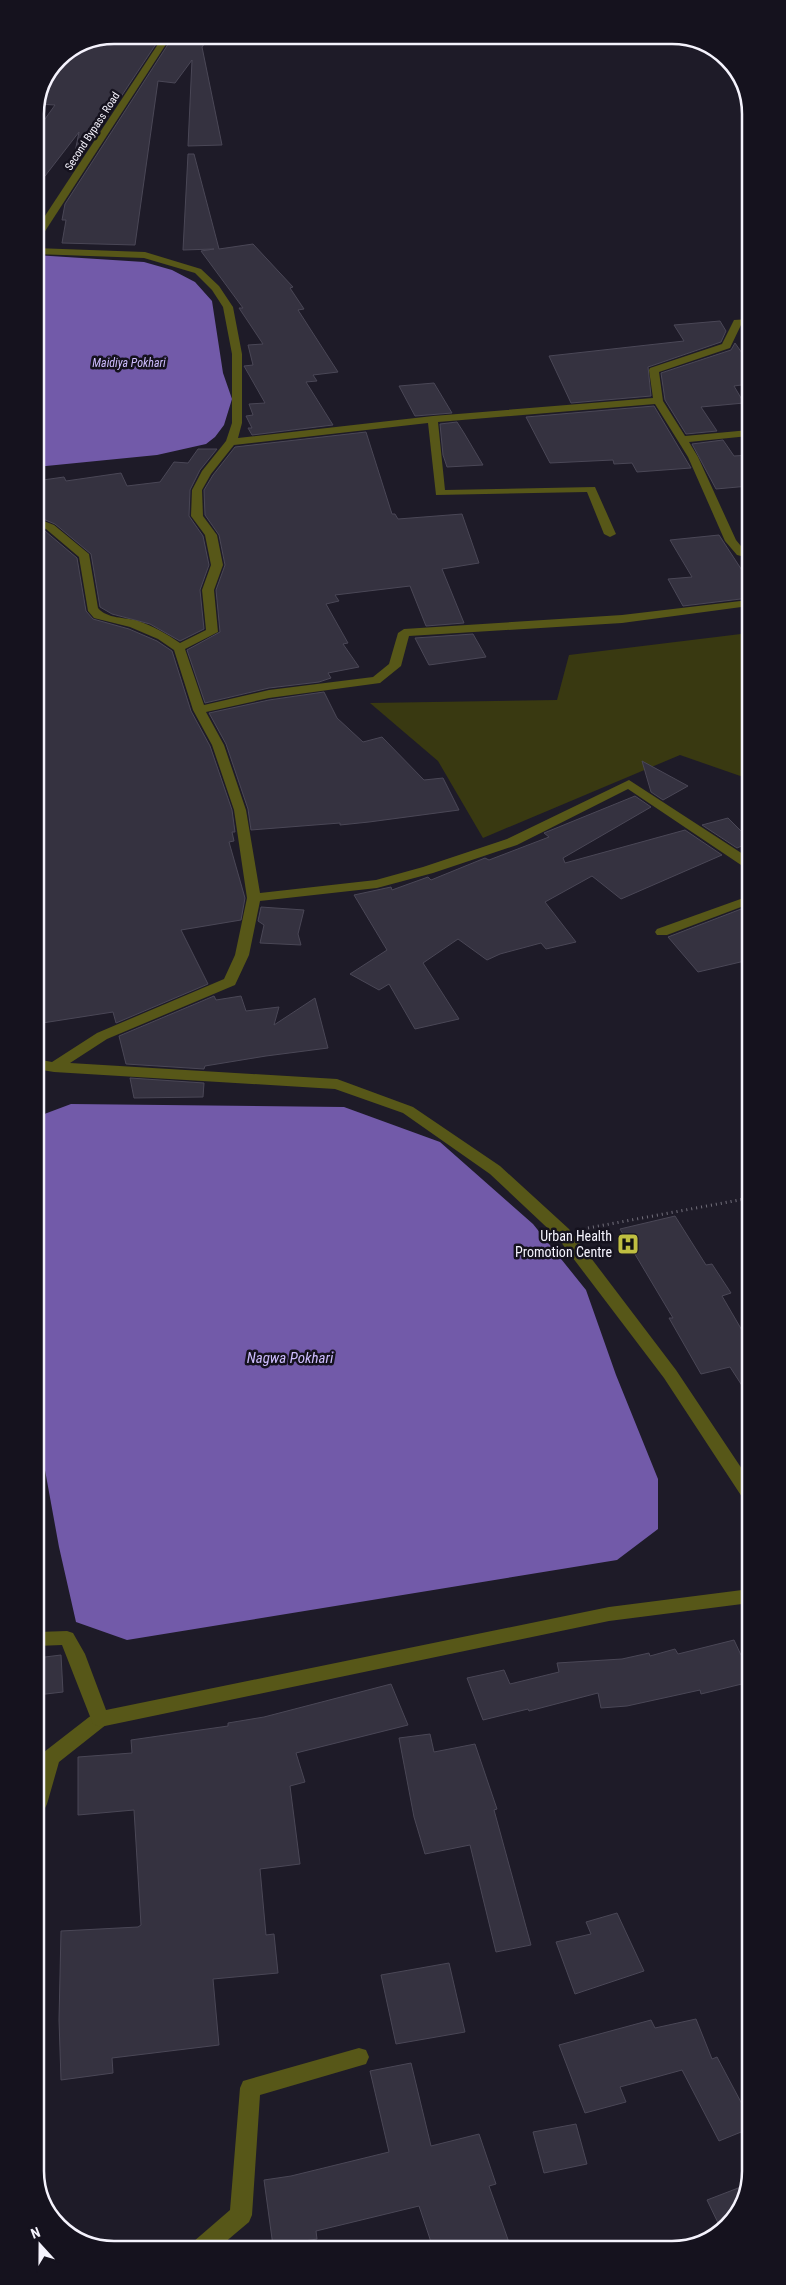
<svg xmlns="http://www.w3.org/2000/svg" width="786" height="2285" font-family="'Roboto Condensed',sans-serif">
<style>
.green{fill:#393911}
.water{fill:#725aa9}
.building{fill:#353240;stroke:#4a4756}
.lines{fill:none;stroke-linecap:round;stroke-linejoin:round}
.path{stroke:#73707c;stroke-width:3;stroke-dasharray:1 4;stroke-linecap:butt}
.minor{fill:#575718;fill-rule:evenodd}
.tertiary{fill:#575718;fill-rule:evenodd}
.labels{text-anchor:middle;stroke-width:5;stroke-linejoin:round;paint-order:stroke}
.far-street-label{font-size:11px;fill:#f5f3fd;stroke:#15121e}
.far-water-label{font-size:12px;font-style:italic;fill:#cdbcfd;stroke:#15121e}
.poi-label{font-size:14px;fill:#f5f3fd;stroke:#15121e;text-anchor:end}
.water-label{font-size:15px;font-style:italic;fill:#cdbcfd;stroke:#15121e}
.rim{fill:none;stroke:#f5f3fd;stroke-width:2.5}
</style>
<rect width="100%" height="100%" fill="#1e1b28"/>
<polygon class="green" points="749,633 749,779 680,755 483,838 438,761 370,703 557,700 569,655"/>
<g class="water">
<polygon points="35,255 144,262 172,270 195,282 212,301 223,373 232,399 224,425 215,437 206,444 157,455 36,467"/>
<polygon points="71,1104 344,1107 440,1142 533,1224 586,1290 616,1375 658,1479 658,1529 617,1560 127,1640 76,1622 59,1547 37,1426 36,1119 39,1116"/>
</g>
<g class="building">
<polygon points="114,35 162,35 71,172 79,132 35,189 35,133 55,105 38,104 58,58"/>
<polygon points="174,35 206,35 203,39 208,39 202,47 222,145 188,146 192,60 175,83 158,81 135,245 62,243 66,220 62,220 65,204"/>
<polygon points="188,154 194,154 219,249 253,244 293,287 290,288 304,309 298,310 338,372 313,375 317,381 306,382 333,425 252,435 248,428 252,428 246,416 253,415 249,404 265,403 244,366 253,365 248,345 263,344 239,308 243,308 201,251 214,249 183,250"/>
<polygon points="720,321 726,331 721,342 648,367 651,396 571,403 549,356 684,341 674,325"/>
<polygon points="735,343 749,363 749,384 734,386 744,403 701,407 717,431 686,434 665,400 661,373 731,350"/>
<polygon points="434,383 452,413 415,416 399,386"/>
<polygon points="654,406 691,468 637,472 632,463 614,464 613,460 550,463 526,417"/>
<polygon points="457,422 464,433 483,465 447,467 443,455 440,424"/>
<polygon points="366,432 392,514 395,514 398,519 462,514 479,563 442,569 464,623 426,626 410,586 335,595 339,601 326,604 348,643 343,644 359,667 328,673 331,678 319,682 269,688 205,703 187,650 220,632 216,590 225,565 219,535 205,515 204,490 213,475 235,447"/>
<polygon points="723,440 734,456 749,455 749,486 716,489 692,444"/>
<polygon points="198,449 217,449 200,470 190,490 189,516 203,536 209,565 200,590 204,629 180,641 150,624 112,614 100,607 91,554 55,524 36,516 36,481 64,477 66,481 121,473 127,486 160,482 174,462 188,463"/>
<polygon points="36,527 45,531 77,558 86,611 93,619 129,629 157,641 172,651 191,711 210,746 232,810 235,832 232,832 234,841 229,842 245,898 241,920 181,930 208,984 116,1023 113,1012 36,1024"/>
<polygon points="719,535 749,581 749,598 683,606 668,579 692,577 670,540"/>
<polygon points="473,634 486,657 429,665 415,638"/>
<polygon points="324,692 337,718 363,742 382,737 424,780 443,778 459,810 369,822 340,825 340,823 251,830 248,809 226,744 209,713 269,700"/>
<polygon points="642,761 688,786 663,800 651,792"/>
<polygon points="635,796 651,807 563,858 565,863 685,830 722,855 621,899 592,876 545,902 576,942 546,949 541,943 500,954 487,960 458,939 423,963 459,1019 415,1029 389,984 379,990 350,974 387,950 354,895 391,887 392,890 428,877 431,880 485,858 489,860 549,837 544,833"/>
<polygon points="728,818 749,839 749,843 737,848 702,825"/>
<polygon points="749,906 749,960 698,972 668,937"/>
<polygon points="261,907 304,910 298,934 301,945 260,943 264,925 258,921"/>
<polygon points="214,996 216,1000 241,996 246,1011 279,1007 274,1025 315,998 328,1048 266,1056 205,1066 204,1069 126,1064 119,1036"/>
<polygon points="130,1078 204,1083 203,1097 134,1098"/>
<polygon points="675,1216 706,1265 712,1264 731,1293 722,1296 750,1344 750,1398 730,1367 701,1374 669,1318 673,1318 620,1229"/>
<polygon points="734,1640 741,1655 750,1653 750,1682 701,1694 700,1690 627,1706 601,1708 598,1693 529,1711 528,1709 483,1720 467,1678 504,1670 510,1684 559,1672 557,1663 622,1659 649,1653 650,1656 675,1649 678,1654"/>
<polygon points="61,1655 63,1692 37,1695 37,1658"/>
<polygon points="391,1684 408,1725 296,1753 305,1782 290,1786 300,1864 260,1869 266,1935 274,1934 278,1973 213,1979 219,2045 112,2058 113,2073 61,2080 59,2020 61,1931 138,1927 141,1925 134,1810 78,1815 78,1757 132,1753 131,1740 228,1726 228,1723 264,1717"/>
<polygon points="430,1734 434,1752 475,1744 497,1809 494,1810 531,1945 496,1952 470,1845 425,1854 414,1817 399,1738"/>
<polygon points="617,1913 644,1971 575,1994 556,1942 591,1934 586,1922"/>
<polygon points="449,1963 465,2032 396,2044 381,1975"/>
<polygon points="696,2019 712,2059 717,2057 751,2121 751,2128 719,2141 682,2070 620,2087 626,2102 585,2113 559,2045 651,2020 655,2028"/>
<polygon points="411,2063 431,2146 479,2134 496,2184 489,2186 511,2248 433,2248 419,2206 316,2231 317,2239 273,2246 264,2180 291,2176 389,2152 370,2071"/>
<polygon points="576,2124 587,2164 544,2173 533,2132"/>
<polygon points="746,2185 735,2219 721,2229 707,2200"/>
</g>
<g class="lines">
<polyline class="path" points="588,1228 750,1198"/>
<g class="minor">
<polygon points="164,35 172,35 40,239 35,242 35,231"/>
<path d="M 35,248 L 145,252 L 201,269 L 219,286 L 233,307 L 242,354 L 242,423 L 238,438 L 433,416 L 653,398 L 649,370 L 650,368 L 722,344 L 734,320 L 749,319 L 749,325 L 741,325 L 730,348 L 659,372 L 663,401 L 685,436 L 749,430 L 749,436 L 689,442 L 698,457 L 736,540 L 745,551 L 749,552 L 749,558 L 737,555 L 725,541 L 688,457 L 655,404 L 438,422 L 445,490 L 595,487 L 616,534 L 610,537 L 604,534 L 587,492 L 436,495 L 428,423 L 234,445 L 211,474 L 202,490 L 203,516 L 217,535 L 223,565 L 214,590 L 218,632 L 185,649 L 204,705 L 269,690 L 373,677 L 389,664 L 398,633 L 404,629 L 622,615 L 749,600 L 749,606 L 622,623 L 409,636 L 401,666 L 380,683 L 269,698 L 206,712 L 224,745 L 246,810 L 260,893 L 376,880 L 423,867 L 507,839 L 629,780 L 749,858 L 749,868 L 744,867 L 628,789 L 517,845 L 433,873 L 377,888 L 260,901 L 249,955 L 235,985 L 107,1039 L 70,1063 L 337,1079 L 413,1107 L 500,1166 L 569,1229 L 676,1370 L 750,1481 L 750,1501 L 744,1500 L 664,1378 L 557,1237 L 490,1174 L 403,1113 L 335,1089 L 54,1072 L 36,1069 L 36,1059 L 52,1062 L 97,1033 L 224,979 L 235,955 L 247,898 L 234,810 L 212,745 L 193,710 L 174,650 L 158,639 L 130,627 L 94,618 L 88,611 L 79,557 L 46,529 L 36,525 L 36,518 L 54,525 L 89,554 L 98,608 C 107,619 125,617 138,621 C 153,626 167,634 180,643 L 206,630 L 202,590 L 211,565 L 205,535 L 191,516 L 192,490 L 202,471 L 226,441 L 232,423 L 232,354 L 223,307 L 212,290 L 195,273 L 144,258 L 35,254 Z"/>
<polygon points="749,896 749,904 667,935 657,935 655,932 657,929"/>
<polygon points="100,1711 107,1714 109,1719 107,1724 59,1762 47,1804 44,1810 37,1812 37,1772 44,1752 93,1714"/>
<polygon points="359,2048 366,2050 369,2057 366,2064 260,2095 252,2215 249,2222 217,2249 190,2249 193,2242 230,2210 240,2088 243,2081"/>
</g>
<polygon class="tertiary" points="750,1589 750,1603 609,1621 100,1727 93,1724 91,1719 62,1645 37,1646 37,1632 67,1631 73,1633 85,1654 106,1710 609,1607"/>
</g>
<defs>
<g id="hospital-square" transform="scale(1.125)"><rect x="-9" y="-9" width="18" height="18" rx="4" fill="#bfbe41" stroke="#15121e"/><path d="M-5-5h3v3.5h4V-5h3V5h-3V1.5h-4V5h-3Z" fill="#111"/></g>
</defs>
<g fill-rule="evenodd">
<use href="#hospital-square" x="628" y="1244"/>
</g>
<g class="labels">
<g class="far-street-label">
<text transform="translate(92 131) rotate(-57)" y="4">Second Bypass Road</text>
</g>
<g class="far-water-label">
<text x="129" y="367">Maidiya Pokhari</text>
</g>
<g class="poi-label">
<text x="612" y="1241">Urban Health<tspan x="612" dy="16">Promotion Centre</tspan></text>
</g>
<g class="water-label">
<text x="290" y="1363">Nagwa Pokhari</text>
</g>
</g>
<path d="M0 0H786V2285H0ZM114 44H672A70 70 0 0 1 742 114V2171A70 70 0 0 1 672 2241H114A70 70 0 0 1 44 2171V114A70 70 0 0 1 114 44Z" fill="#15121e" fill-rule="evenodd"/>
<path class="rim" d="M114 44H672A70 70 0 0 1 742 114V2171A70 70 0 0 1 672 2241H114A70 70 0 0 1 44 2171V114A70 70 0 0 1 114 44Z"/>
<g transform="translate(40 2245) rotate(339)" stroke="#15121e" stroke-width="4" paint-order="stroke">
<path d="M0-4L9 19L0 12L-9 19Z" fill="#f5f3fd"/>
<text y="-8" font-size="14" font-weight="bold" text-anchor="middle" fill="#f5f3fd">N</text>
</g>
</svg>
